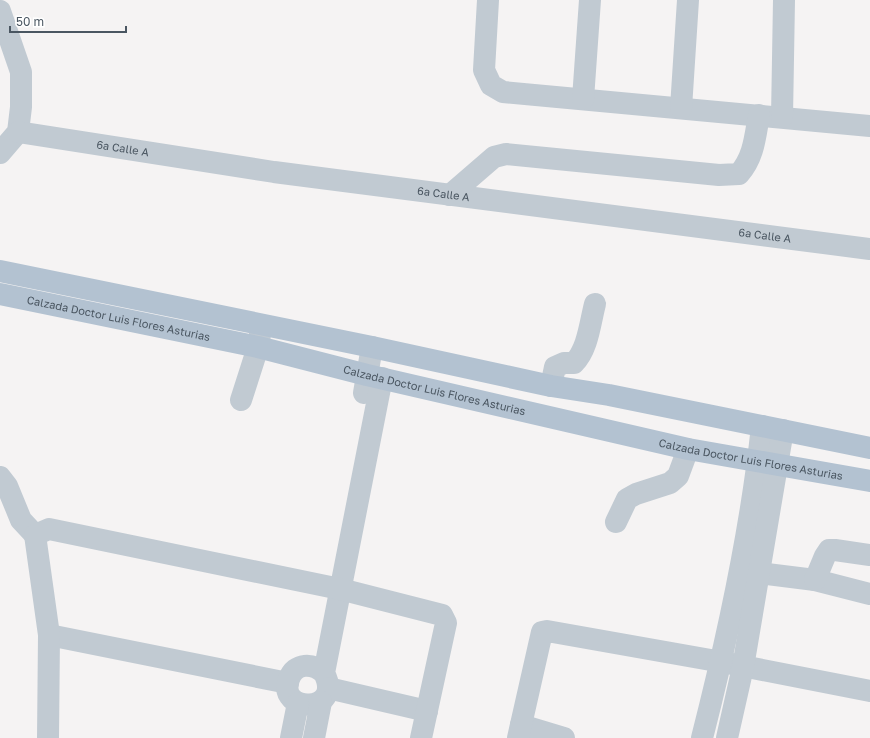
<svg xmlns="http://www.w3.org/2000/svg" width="870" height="738" font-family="'Golos Text',sans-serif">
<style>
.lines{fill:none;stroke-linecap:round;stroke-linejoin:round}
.minor{stroke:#c1cad2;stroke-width:22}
.major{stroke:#b3c2d1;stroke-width:22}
.labels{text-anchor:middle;stroke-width:3;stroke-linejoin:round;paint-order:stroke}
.street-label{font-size:11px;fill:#4a5661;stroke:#fff}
</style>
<rect width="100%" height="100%" fill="#f5f3f3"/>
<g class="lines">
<g class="minor">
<polyline points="488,0 484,70 491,85 503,92 870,126"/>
<polyline points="0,11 21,72 21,107 18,132 0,153"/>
<polyline points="583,99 590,0"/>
<polyline points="681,108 688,0"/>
<polyline points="782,117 784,0"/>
<path id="s1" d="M 18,132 L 274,172 L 870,249"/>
<path d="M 450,195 L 494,157 L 506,154 L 719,175 L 739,174 C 754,157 755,137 759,115"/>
<path d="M 551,386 L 555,367 L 564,363 L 574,363 C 588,349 590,323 595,304"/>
<polyline points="364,393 372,347"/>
<polyline points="241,400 258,347 261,328"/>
<polyline points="0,477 7,486 21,520 35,535"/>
<polyline points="616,522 627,499 636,494 670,483 678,476 688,449"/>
<polyline points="759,573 815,580 870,594"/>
<polyline points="815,580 825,556 829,550 835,550 870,555"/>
<polyline points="49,635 288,683"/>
<path d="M 324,673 C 313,663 295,662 289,679 C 276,714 345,714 324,673 L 382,378"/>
<polyline points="328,688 427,711"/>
<polyline points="521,725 564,738"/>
<polyline points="48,738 49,635 35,535 49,529 340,589 442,615 446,623 421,738"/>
<polyline points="291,738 298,703"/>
<polyline points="314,738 321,702"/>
<polyline points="518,738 542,632 547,631 722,662 870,691"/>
<path d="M 702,738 C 728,636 751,531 762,426"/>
<polyline points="727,738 743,667 783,430"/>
</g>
<g class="major">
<polyline points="0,271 372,347 551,386 609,395 870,448"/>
<path id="s2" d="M 0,294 L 258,347 L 367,375 L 688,449 L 870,481"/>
</g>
</g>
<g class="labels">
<g class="street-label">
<text dy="4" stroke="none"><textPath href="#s1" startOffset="106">6a Calle A</textPath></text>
<text dy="4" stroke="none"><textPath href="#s1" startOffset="430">6a Calle A</textPath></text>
<text dy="4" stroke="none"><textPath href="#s1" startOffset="754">6a Calle A</textPath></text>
<text dy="4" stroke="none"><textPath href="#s2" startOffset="121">Calzada Doctor Luis Flores Asturias</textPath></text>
<text dy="4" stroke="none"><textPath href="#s2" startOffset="445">Calzada Doctor Luis Flores Asturias</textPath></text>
<text dy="4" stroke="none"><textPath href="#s2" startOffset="769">Calzada Doctor Luis Flores Asturias</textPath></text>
</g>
</g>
<path d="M10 26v6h116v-6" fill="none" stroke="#4a5661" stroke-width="2"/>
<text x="16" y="26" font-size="12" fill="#4a5661" stroke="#ffffff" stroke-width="3" paint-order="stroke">50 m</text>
</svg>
